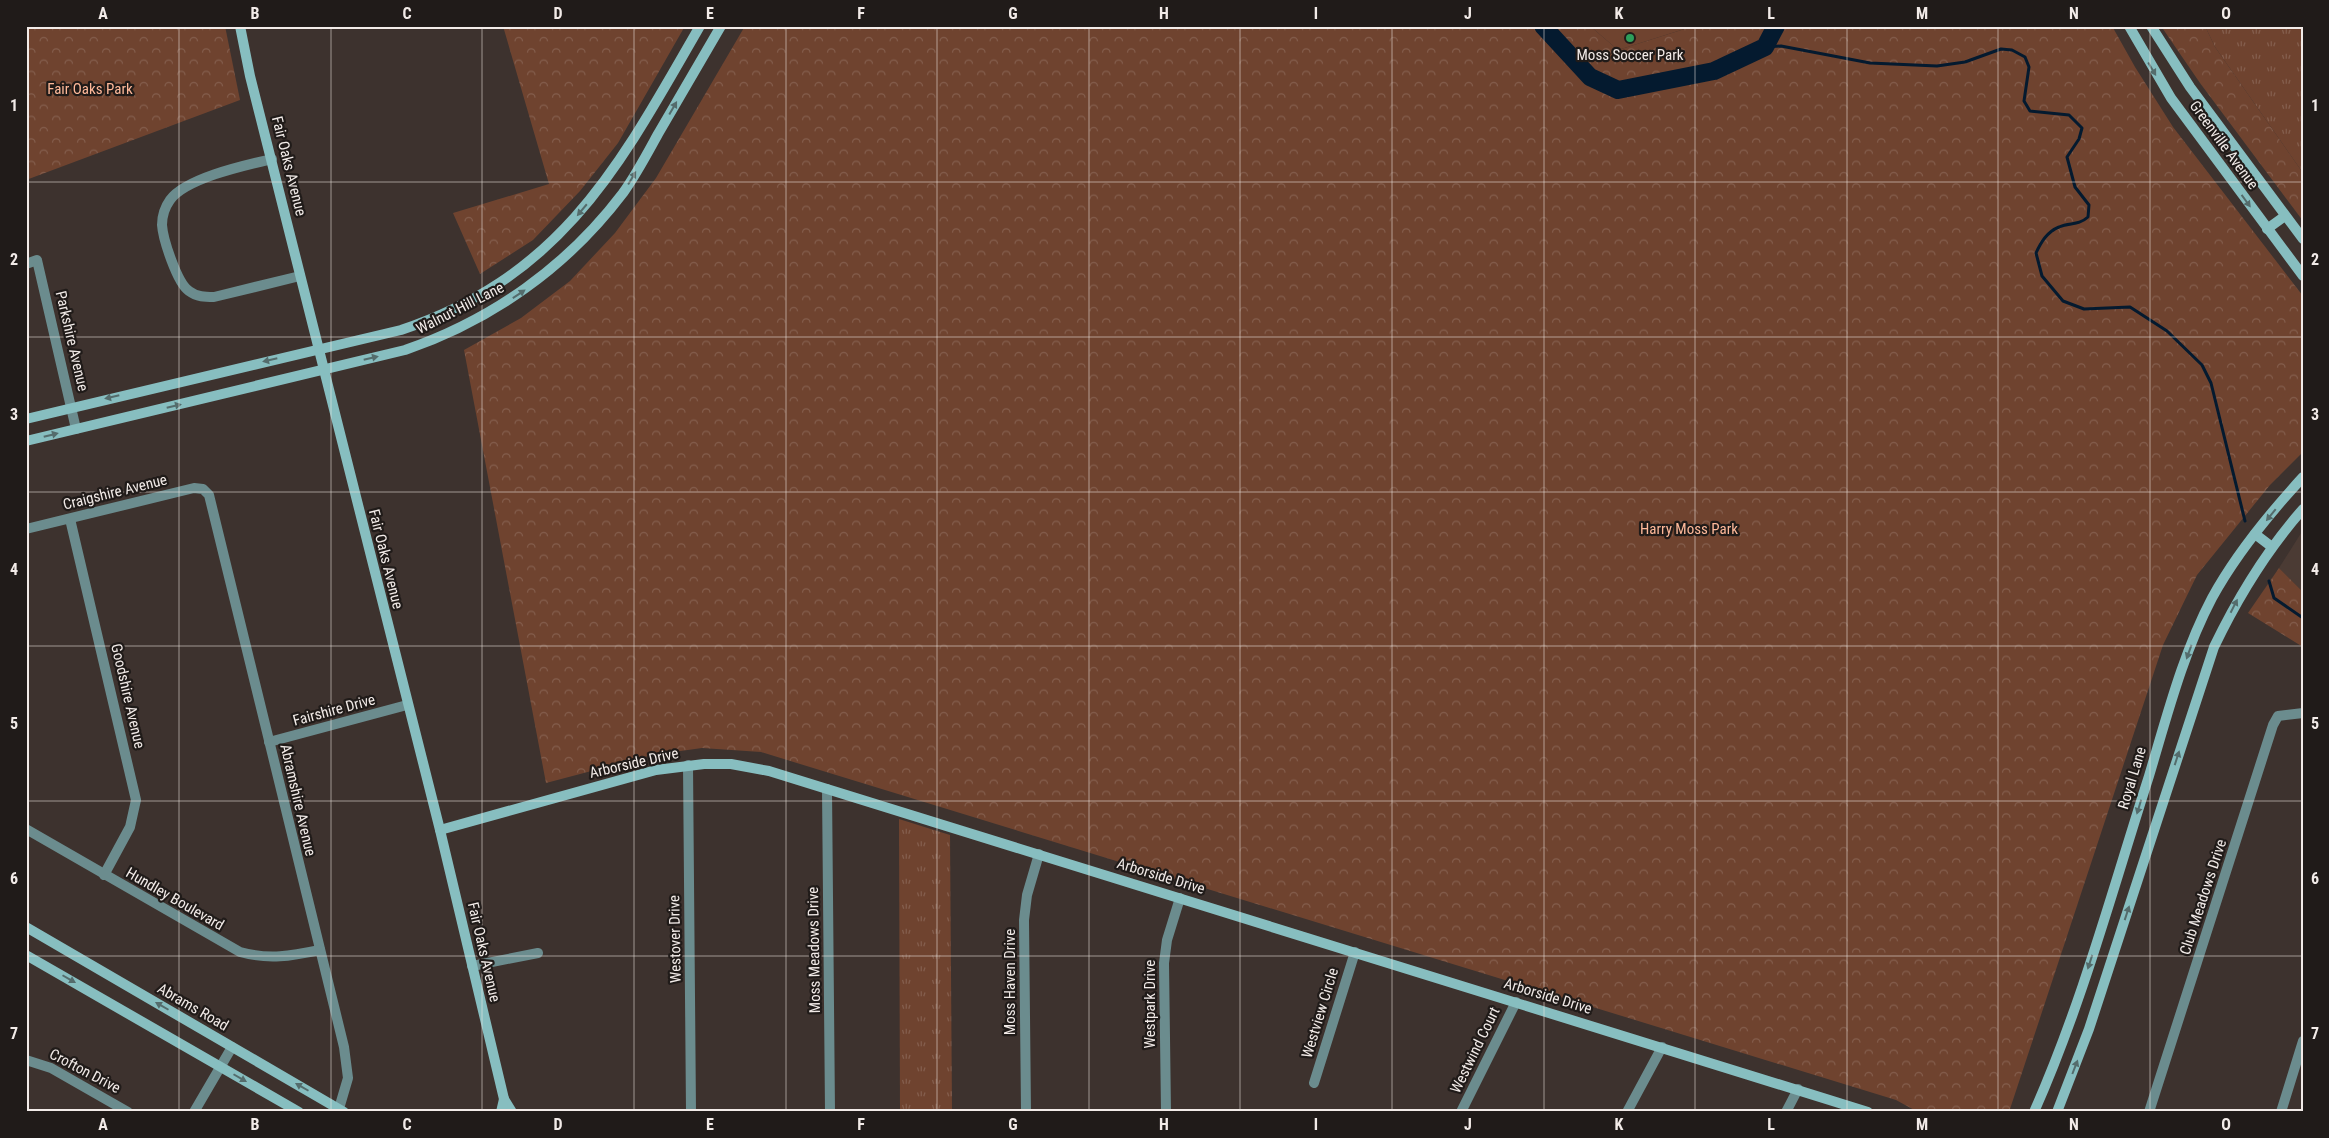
<svg xmlns="http://www.w3.org/2000/svg" width="2329" height="1138" font-family="'Roboto Condensed',sans-serif">
<style>
.built{fill:#4b3b34}
.grass{fill:url(#grass-tufts)}
.forest{fill:url(#forest-crowns)}
.garden{fill:#6f432f}
.lines{fill:none;stroke-linecap:round;stroke-linejoin:round}
.stream{stroke:#041a2f;stroke-width:3}
.river{stroke:#041a2f;stroke-width:18}
.street{stroke:#6b8c8e;stroke-width:10}
.secondary{stroke:#87bec0;stroke-width:10}
.oneway{fill:#546c6c}
.grid{fill:none;stroke:#f2ebe8;stroke-width:1;stroke-opacity:0.55}
.leisure-dot{fill:#2e9e5b;stroke:#201b19;stroke-width:2}
.labels{text-anchor:middle;stroke-width:4.5;stroke-linejoin:round;paint-order:stroke}
.poi-label{font-size:15px;fill:#f2ebe8;stroke:#201b19}
.park-label{font-size:15px;fill:#feb99a;stroke:#201b19}
.street-label{font-size:15px;fill:#f2ebe8;stroke:#201b19}
.neatline{fill:none;stroke:#f2ebe8;stroke-width:2}
.grid-label{font-size:16px;text-anchor:middle;font-weight:bold;fill:#f2ebe8}
</style>
<defs>
<pattern id="grass-tufts" width="24" height="20" patternUnits="userSpaceOnUse" patternTransform="scale(1.25)"><rect width="24" height="20" fill="#6f432f"/><path d="M3 7l-1-3M5 7V3M7 7l1-3M15 17l-1-3M17 17v-4M19 17l1-3" fill="none" stroke="#845e4d"/></pattern>
<pattern id="forest-crowns" width="20" height="18" patternUnits="userSpaceOnUse" patternTransform="scale(1.25)"><rect width="20" height="18" fill="#6f432f"/><path d="M2 6a3 3 0 1 1 6 0M12 15a3 3 0 1 1 6 0" fill="none" stroke="#845e4d"/></pattern>
</defs>
<rect width="100%" height="100%" fill="#3d322e"/>
<polygon class="built" points="2303,530 2303,592 2279,568"/>
<g class="grass">
<polygon points="2205,26 2303,26 2303,173 2215,47"/>
<polygon points="899,819 950,835 952,1112 900,1112"/>
</g>
<g class="forest">
<polygon points="26,26 225,26 240,100 26,180"/>
<polygon points="503,26 685,26 618,143 580,191 533,240 480,274 453,213 549,184"/>
<polygon points="745,26 1590,26 1618,50 1694,26 2112,26 2135,67 2173,127 2303,296 2303,452 2270,485 2197,575 2163,645 2009,1112 1918,1112 1896,1100 761,752 702,748 652,755 546,783 464,350 521,318 570,281 615,233 656,178"/>
<polygon points="2161,26 2205,26 2215,47 2303,173 2303,221 2200,83"/>
<polygon points="2279,568 2303,592 2303,647 2248,613"/>
</g>
<polygon class="garden" points="1590,26 1694,26 1618,50"/>
<g class="lines">
<g class="stream">
<path d="M 1765,47 L 1781,46 L 1870,63 L 1937,66 L 1965,62 L 2001,49 L 2012,50 L 2025,57 L 2029,67 L 2024,101 L 2030,111 L 2069,115 L 2082,128 L 2079,139 L 2067,157 L 2075,187 L 2089,205 L 2088,217 C 2078,226 2070,222 2059,227 C 2047,232 2041,242 2036,253 L 2042,276 L 2063,301 L 2084,309 L 2130,307 L 2167,331 L 2202,365 L 2211,383 L 2245,521"/>
<polyline points="2269,581 2274,598 2303,618"/>
</g>
<polyline class="river" points="1543,26 1590,77 1618,90 1714,71 1765,47 1776,26"/>
<g class="street">
<path d="M 272,159 C 246,165 186,178 170,200 C 165,207 162,216 162,225 C 163,239 177,283 189,291 C 197,297 205,297 214,297 L 300,276"/>
<polyline points="26,264 37,260 76,429"/>
<polyline points="70,519 136,800 130,827 104,875"/>
<polyline points="26,529 194,488 203,489 209,495 344,1047 348,1078 338,1112"/>
<polyline points="269,742 407,705"/>
<polyline points="688,765 691,1112"/>
<polyline points="827,789 830,1112"/>
<path d="M 26,829 L 240,952 C 269,960 291,956 320,950"/>
<polyline points="472,966 538,953"/>
<polyline points="26,1060 51,1068 128,1112"/>
<polyline points="1314,1083 1355,952"/>
<polyline points="194,1112 232,1047"/>
<polyline points="1026,1112 1024,920 1027,895 1039,854"/>
<polyline points="1166,1112 1164,963 1167,940 1180,898"/>
<polyline points="1461,1112 1516,1002"/>
<polyline points="1627,1112 1662,1047"/>
<polyline points="1786,1112 1798,1089"/>
<polyline points="2149,1112 2273,725 2278,716 2303,713"/>
<polyline points="2281,1112 2303,1041"/>
</g>
<g class="secondary">
<polyline points="240,26 250,76 440,830 504,1099 512,1112"/>
<polyline points="2129,26 2171,98 2303,276"/>
<polyline points="2151,26 2190,87 2303,239"/>
<polyline points="2267,229 2285,216"/>
<path d="M 26,419 L 401,330 C 563,276 620,165 700,26"/>
<path d="M 26,441 L 405,350 C 492,320 567,267 623,193 C 636,175 647,154 658,134 C 679,98 700,62 721,26"/>
<polyline points="2255,534 2272,547"/>
<polyline points="440,830 656,770 704,764 731,764 769,771 1868,1112"/>
<polyline points="26,927 344,1112"/>
<polyline points="26,955 299,1112"/>
<polyline points="501,1112 504,1099"/>
<path d="M 2034,1112 C 2082,1004 2113,888 2149,776 C 2167,716 2183,653 2212,598 C 2236,554 2269,514 2303,477"/>
<path d="M 2057,1112 L 2089,1029 L 2214,647 C 2238,597 2266,551 2303,509"/>
</g>
</g>
<defs><path id="oneway-solid" d="M-6-.8H1V-3.2L6.5 0L1 3.2V.8H-6Z" transform="scale(1.25)"/></defs>
<g class="oneway">
<use href="#oneway-solid" transform="translate(2152 69) rotate(59)"/>
<use href="#oneway-solid" transform="translate(673 108) rotate(-60)"/>
<use href="#oneway-solid" transform="translate(632 178) rotate(-59)"/>
<use href="#oneway-solid" transform="translate(2246 201) rotate(54)"/>
<use href="#oneway-solid" transform="translate(582 210) rotate(130)"/>
<use href="#oneway-solid" transform="translate(519 294) rotate(-34)"/>
<use href="#oneway-solid" transform="translate(371 358) rotate(-13)"/>
<use href="#oneway-solid" transform="translate(270 360) rotate(167)"/>
<use href="#oneway-solid" transform="translate(112 397) rotate(167)"/>
<use href="#oneway-solid" transform="translate(174 406) rotate(-13)"/>
<use href="#oneway-solid" transform="translate(51 435) rotate(-14)"/>
<use href="#oneway-solid" transform="translate(2271 515) rotate(129)"/>
<use href="#oneway-solid" transform="translate(2234 606) rotate(-63)"/>
<use href="#oneway-solid" transform="translate(2189 652) rotate(110)"/>
<use href="#oneway-solid" transform="translate(2177 758) rotate(-72)"/>
<use href="#oneway-solid" transform="translate(2139 807) rotate(107)"/>
<use href="#oneway-solid" transform="translate(2127 913) rotate(-72)"/>
<use href="#oneway-solid" transform="translate(2090 962) rotate(108)"/>
<use href="#oneway-solid" transform="translate(69 979) rotate(30)"/>
<use href="#oneway-solid" transform="translate(162 1006) rotate(-150)"/>
<use href="#oneway-solid" transform="translate(2075 1067) rotate(-69)"/>
<use href="#oneway-solid" transform="translate(240 1078) rotate(30)"/>
<use href="#oneway-solid" transform="translate(302 1087) rotate(-150)"/>
</g>
<path class="grid" d="M 179,26 L 179,1112M 331,26 L 331,1112M 482,26 L 482,1112M 634,26 L 634,1112M 786,26 L 786,1112M 937,26 L 937,1112M 1089,26 L 1089,1112M 1240,26 L 1240,1112M 1392,26 L 1392,1112M 1544,26 L 1544,1112M 1695,26 L 1695,1112M 1847,26 L 1847,1112M 1998,26 L 1998,1112M 2150,26 L 2150,1112M 26,182 L 2303,182M 26,337 L 2303,337M 26,492 L 2303,492M 26,646 L 2303,646M 26,801 L 2303,801M 26,956 L 2303,956"/>
<circle class="leisure-dot" cx="1630" cy="38" r="5"/>
<g class="labels">
<g class="poi-label">
<text x="1630" y="60">Moss Soccer Park</text>
</g>
<g class="park-label">
<text x="90" y="94">Fair Oaks Park</text>
<text x="1689" y="534">Harry Moss Park</text>
</g>
<g class="street-label">
<text transform="translate(2224 145) rotate(54)" y="5">Greenville Avenue</text>
<text transform="translate(289 166) rotate(76)" y="5">Fair Oaks Avenue</text>
<text transform="translate(460 308) rotate(-27)" y="5">Walnut Hill Lane</text>
<text transform="translate(72 341) rotate(77)" y="5">Parkshire Avenue</text>
<text transform="translate(115 492) rotate(-14)" y="5">Craigshire Avenue</text>
<text transform="translate(386 559) rotate(76)" y="5">Fair Oaks Avenue</text>
<text transform="translate(128 696) rotate(77)" y="5">Goodshire Avenue</text>
<text transform="translate(334 710) rotate(-15)" y="5">Fairshire Drive</text>
<text transform="translate(634 763) rotate(-13)" y="5">Arborside Drive</text>
<text transform="translate(2132 778) rotate(-73)" y="5">Royal Lane</text>
<text transform="translate(298 800) rotate(77)" y="5">Abramshire Avenue</text>
<text transform="translate(1161 876) rotate(17)" y="5">Arborside Drive</text>
<text transform="translate(2203 897) rotate(-72)" y="5">Club Meadows Drive</text>
<text transform="translate(175 899) rotate(30)" y="5">Hundley Boulevard</text>
<text transform="translate(675 939) rotate(-91)" y="5">Westover Drive</text>
<text transform="translate(814 950) rotate(-91)" y="5">Moss Meadows Drive</text>
<text transform="translate(484 952) rotate(77)" y="5">Fair Oaks Avenue</text>
<text transform="translate(1010 982) rotate(-90)" y="5">Moss Haven Drive</text>
<text transform="translate(1548 996) rotate(17)" y="5">Arborside Drive</text>
<text transform="translate(1150 1004) rotate(-90)" y="5">Westpark Drive</text>
<text transform="translate(193 1007) rotate(30)" y="5">Abrams Road</text>
<text transform="translate(1320 1013) rotate(-73)" y="5">Westview Circle</text>
<text transform="translate(1475 1050) rotate(-64)" y="5">Westwind Court</text>
<text transform="translate(85 1071) rotate(28)" y="5">Crofton Drive</text>
</g>
</g>
<rect width="2329" height="1138" fill="none" stroke="#201b19" stroke-width="55"/>
<rect x="28" y="28" width="2274" height="1082" class="neatline"/>
<g class="grid-label">
<text x="103" y="19">A</text>
<text x="255" y="19">B</text>
<text x="407" y="19">C</text>
<text x="558" y="19">D</text>
<text x="710" y="19">E</text>
<text x="861" y="19">F</text>
<text x="1013" y="19">G</text>
<text x="1164" y="19">H</text>
<text x="1316" y="19">I</text>
<text x="1468" y="19">J</text>
<text x="1619" y="19">K</text>
<text x="1771" y="19">L</text>
<text x="1922" y="19">M</text>
<text x="2074" y="19">N</text>
<text x="2226" y="19">O</text>
<text x="14" y="111">1</text>
<text x="2315" y="111">1</text>
<text x="14" y="265">2</text>
<text x="2315" y="265">2</text>
<text x="14" y="420">3</text>
<text x="2315" y="420">3</text>
<text x="14" y="575">4</text>
<text x="2315" y="575">4</text>
<text x="14" y="729">5</text>
<text x="2315" y="729">5</text>
<text x="14" y="884">6</text>
<text x="2315" y="884">6</text>
<text x="14" y="1039">7</text>
<text x="2315" y="1039">7</text>
<text x="103" y="1130">A</text>
<text x="255" y="1130">B</text>
<text x="407" y="1130">C</text>
<text x="558" y="1130">D</text>
<text x="710" y="1130">E</text>
<text x="861" y="1130">F</text>
<text x="1013" y="1130">G</text>
<text x="1164" y="1130">H</text>
<text x="1316" y="1130">I</text>
<text x="1468" y="1130">J</text>
<text x="1619" y="1130">K</text>
<text x="1771" y="1130">L</text>
<text x="1922" y="1130">M</text>
<text x="2074" y="1130">N</text>
<text x="2226" y="1130">O</text>
</g>
</svg>
